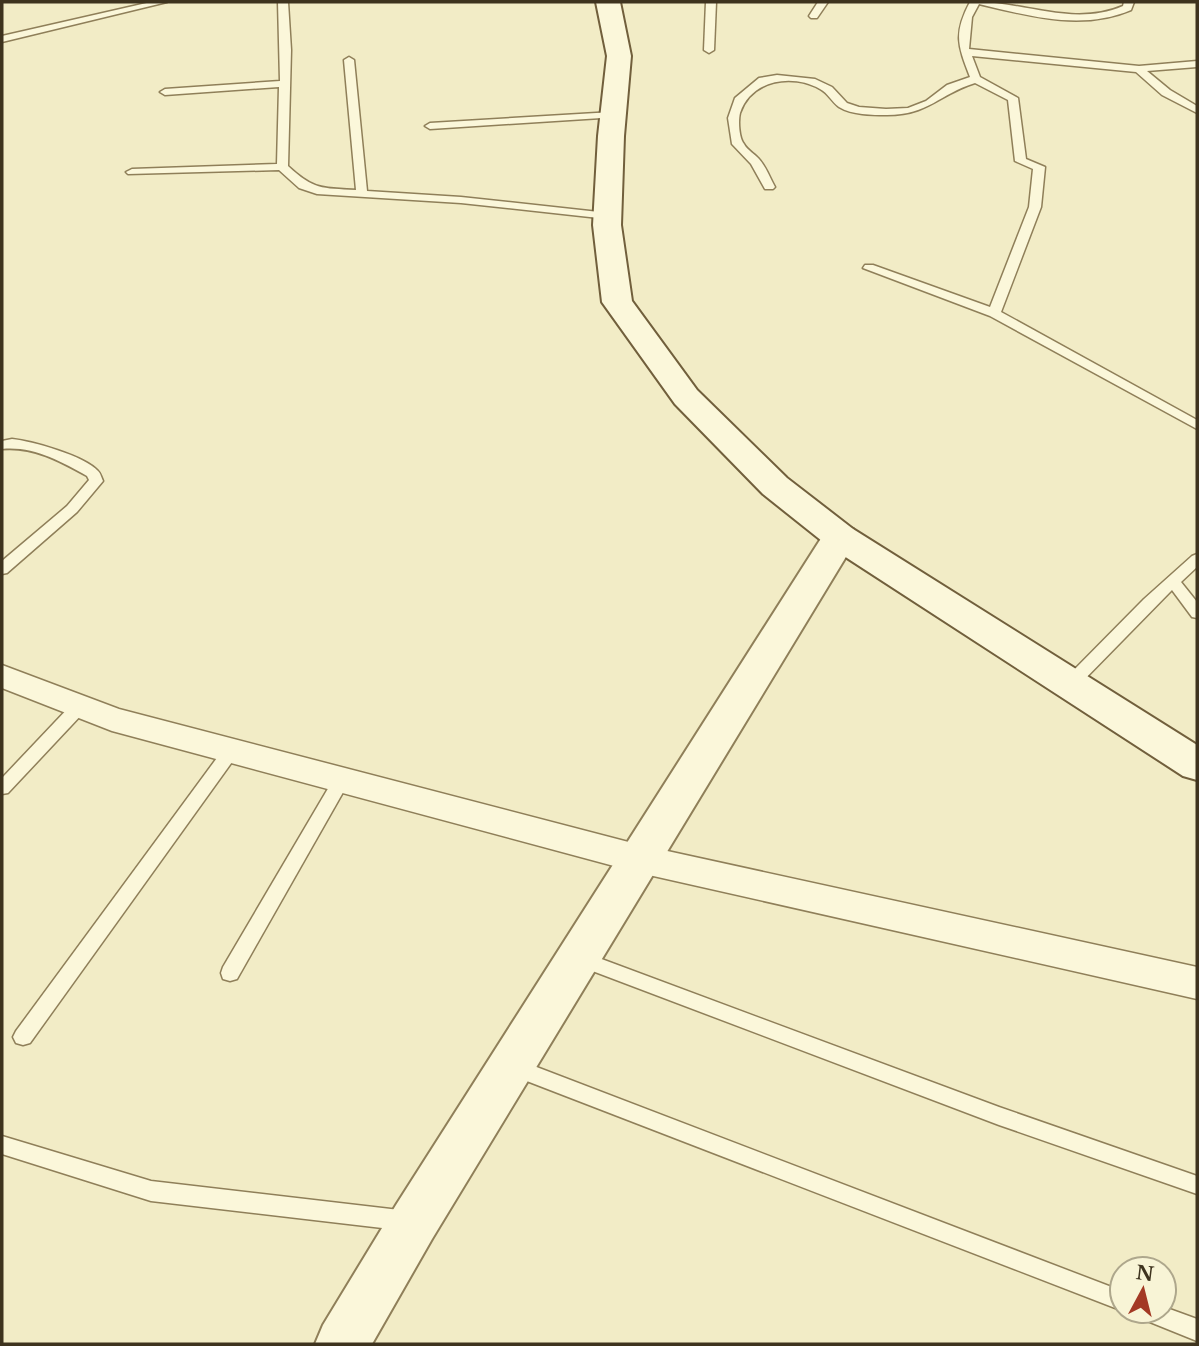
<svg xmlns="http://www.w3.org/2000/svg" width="1199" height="1346" font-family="'Libre Baskerville',serif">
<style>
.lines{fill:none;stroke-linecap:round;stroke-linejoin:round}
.service-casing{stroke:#8f7f59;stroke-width:3}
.minor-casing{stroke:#8f7f59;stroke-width:3}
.tertiary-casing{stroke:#8f7f59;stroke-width:4}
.secondary-casing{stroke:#715f3c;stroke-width:4}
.service{fill:#fbf7da;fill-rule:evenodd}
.minor{fill:#fbf7da;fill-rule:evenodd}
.tertiary{fill:#fbf7da;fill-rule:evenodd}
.secondary{fill:#fbf7da;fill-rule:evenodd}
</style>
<rect width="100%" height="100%" fill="#f2ecc6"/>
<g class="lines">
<g class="service-casing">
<g id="service">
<polygon points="151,2 167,2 2,42 2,36"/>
<path d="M 278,2 L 288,2 L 291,50 L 288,166 C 314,190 321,188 356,190 L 344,60 L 349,57 L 354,60 L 367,191 L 461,197 L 608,213 L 614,216 L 608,219 L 461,203 L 317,194 L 299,188 L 279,170 L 128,174 L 126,172 L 132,169 L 277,164 L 279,87 L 165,95 L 160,92 L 165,89 L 280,81 Z"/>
<polygon points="706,2 716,2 714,50 709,53 704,50"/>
<polygon points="818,2 828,2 817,18 811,18 809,16"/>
<path d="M 970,2 C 1022,0 1072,28 1123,6 L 1124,2 L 1134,2 L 1131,10 C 1082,31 1029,16 979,4 L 972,17 L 969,49 L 1139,66 L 1197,61 L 1197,67 L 1147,71 L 1170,90 L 1197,106 L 1197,113 L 1162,95 L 1136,72 L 972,56 L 980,77 L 1018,98 L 1026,159 L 1045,167 L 1041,207 L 1001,312 L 1197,420 L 1197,429 L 990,316 L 863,268 L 865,265 L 873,265 L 990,307 L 1029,207 L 1033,169 L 1015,161 L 1008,100 L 975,83 C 939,94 929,115 887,115 C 872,115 852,115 839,107 C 832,102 828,93 820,89 C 792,73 751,80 740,113 C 738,121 739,138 744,144 C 747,150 755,154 759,159 C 766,167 770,178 775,187 L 773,189 L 765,189 L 751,164 L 732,144 L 728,118 L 735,98 L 759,78 L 777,75 L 815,79 L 832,87 L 847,103 L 859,107 L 886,109 L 908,108 L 926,101 L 947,85 L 970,77 C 958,46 953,34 970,2 Z"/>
<polygon points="613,112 618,115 617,117 430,129 425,126 430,123"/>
<path d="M 12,439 C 32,441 85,456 98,471 C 100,472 102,479 103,481 L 77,512 L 7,573 L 2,574 L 2,561 L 67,506 L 89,480 L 87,476 C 60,461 33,446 2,449 L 2,441 Z"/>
<polygon points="1197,554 1197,567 1181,582 1197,602 1197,618 1192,617 1172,590 1076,688 1064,688 1062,684 1064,680 1144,599 1192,556"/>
<polygon points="79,701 85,703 87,707 85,711 8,793 2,794 2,778 73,703"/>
<polygon points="231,745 237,747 239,751 237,755 30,1043 23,1045 16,1043 13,1037 16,1031 225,747"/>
<polygon points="342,774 348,775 350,780 237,979 230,981 223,979 221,973 223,967 336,775"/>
<polygon points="580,951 999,1107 1197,1176 1197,1194 999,1125 574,964 571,959 574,954"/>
<polygon points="513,1058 1122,1291 1123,1311 506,1073 503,1067 506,1061"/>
<polygon points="2,1136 151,1181 408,1211 415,1214 418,1221 415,1228 408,1231 151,1201 2,1154"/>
<polygon points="1164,1307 1197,1319 1197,1341 1140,1318 1137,1311 1164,1311"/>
</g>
</g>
<g class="minor-casing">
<polygon id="minor" points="2,665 119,709 640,845 1197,967 1197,999 640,873 112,731 2,688"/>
</g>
<g class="tertiary-casing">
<polygon id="tertiary" points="840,525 853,529 858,537 432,1239 372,1344 315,1344 323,1325 396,1205 827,529"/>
</g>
<g class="secondary-casing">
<polygon id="secondary" points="596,2 620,2 631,56 624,136 621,225 632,301 697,390 787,478 853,529 1197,745 1197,780 1183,776 827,545 763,494 675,404 602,302 593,225 598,136 607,56"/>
</g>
<use href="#service" class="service"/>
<use href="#minor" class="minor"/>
<use href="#tertiary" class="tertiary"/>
<use href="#secondary" class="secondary"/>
</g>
<rect width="1199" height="1346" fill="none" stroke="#3e331e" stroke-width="7"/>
<g transform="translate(1143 1290) rotate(7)"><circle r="33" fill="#f8f4d6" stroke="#aea78c" stroke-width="2"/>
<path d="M0-5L12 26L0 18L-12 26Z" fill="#a33924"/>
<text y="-10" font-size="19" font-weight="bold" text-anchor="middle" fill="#3e331e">N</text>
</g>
</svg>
